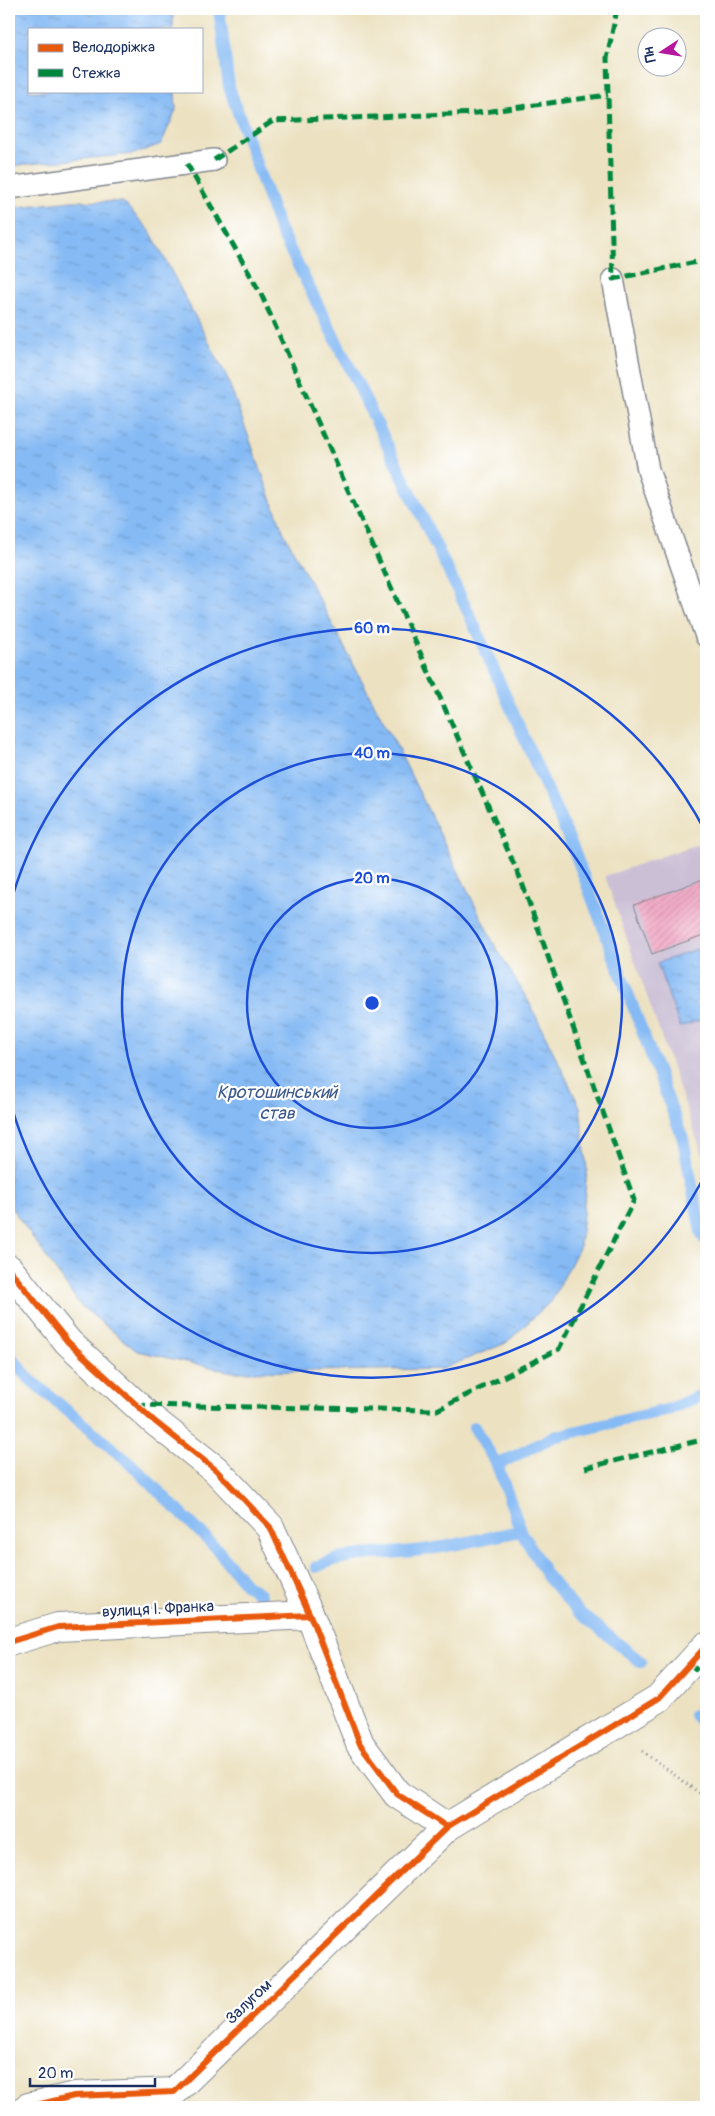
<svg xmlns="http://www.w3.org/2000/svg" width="715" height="2116" font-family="Pangolin,sans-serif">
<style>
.industrial{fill:#cbbfd5}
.water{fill:url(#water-ripples);stroke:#5074a9}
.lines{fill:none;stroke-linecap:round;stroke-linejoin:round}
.stream{stroke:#85baf4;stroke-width:12}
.building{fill:url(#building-hatch)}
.service-casing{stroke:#848890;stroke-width:24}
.minor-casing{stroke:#848890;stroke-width:30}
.tertiary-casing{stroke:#848890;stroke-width:30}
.path{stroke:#848890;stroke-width:3;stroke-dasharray:1 4;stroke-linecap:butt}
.service{stroke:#fff;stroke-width:21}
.minor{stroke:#fff;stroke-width:28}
.tertiary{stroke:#fff;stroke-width:28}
.quiet{stroke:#00873e;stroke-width:5;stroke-dasharray:10 5;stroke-linecap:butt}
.cycleway-casing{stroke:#fff;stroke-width:9}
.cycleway{stroke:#e8590c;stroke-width:6}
.ring{fill:none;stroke:#1d4ed8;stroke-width:2.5}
.labels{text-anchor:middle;stroke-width:4.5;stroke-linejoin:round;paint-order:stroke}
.street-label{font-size:16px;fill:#1b2f5e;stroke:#fff}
.water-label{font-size:18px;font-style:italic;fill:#3b598b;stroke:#fff}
.centre{fill:#1d4ed8;stroke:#fff;stroke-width:2.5}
.ring-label{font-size:15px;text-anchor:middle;font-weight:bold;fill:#1d4ed8;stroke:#fff;stroke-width:4.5;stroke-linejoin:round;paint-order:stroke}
</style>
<defs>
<pattern id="water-ripples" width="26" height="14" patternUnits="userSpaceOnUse" patternTransform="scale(1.25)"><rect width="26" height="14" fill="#85baf4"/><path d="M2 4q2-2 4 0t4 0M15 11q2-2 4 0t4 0" fill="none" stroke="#6c98c9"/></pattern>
<pattern id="building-hatch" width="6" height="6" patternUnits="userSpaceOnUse" patternTransform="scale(1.25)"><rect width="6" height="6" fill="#f2acc7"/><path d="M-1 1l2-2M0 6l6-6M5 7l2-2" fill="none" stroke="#cf94ad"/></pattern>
</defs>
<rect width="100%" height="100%" fill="#fff"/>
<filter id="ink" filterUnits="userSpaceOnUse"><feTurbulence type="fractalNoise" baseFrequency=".02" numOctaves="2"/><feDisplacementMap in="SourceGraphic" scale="10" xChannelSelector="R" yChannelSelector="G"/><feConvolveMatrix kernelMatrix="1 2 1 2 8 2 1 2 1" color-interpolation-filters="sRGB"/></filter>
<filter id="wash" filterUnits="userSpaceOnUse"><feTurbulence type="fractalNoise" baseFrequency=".0096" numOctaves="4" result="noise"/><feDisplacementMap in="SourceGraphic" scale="20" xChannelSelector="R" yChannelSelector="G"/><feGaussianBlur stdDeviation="1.12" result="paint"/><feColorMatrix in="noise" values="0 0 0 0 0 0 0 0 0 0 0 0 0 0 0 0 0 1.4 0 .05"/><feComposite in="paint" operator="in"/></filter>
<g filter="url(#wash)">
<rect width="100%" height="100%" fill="#ece2c2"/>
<polygon class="industrial" points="706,841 706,1165 605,876"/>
<g class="water">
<polygon points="9,9 173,9 173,29 29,29 29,91 175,91 176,110 161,144 134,154 9,166"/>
<polygon points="72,201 123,202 150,231 226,375 283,531 398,749 494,944 530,1004 580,1107 587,1170 580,1246 552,1300 506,1343 442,1369 233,1372 137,1351 80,1305 9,1204 9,208"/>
<polygon points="706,946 706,1018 680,1027 657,963"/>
</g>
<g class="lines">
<g class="stream">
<polyline points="219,9 229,87 279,228 352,372 470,616 573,848 683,1139 701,1232 706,1242"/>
<polyline points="9,1354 27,1377 132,1465 216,1548 245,1584 261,1595"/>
<polyline points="474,1427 497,1465 521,1531 547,1576 575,1609 641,1662"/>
<polyline points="497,1465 553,1437 670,1409 706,1393"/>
<path d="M 316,1567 C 348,1551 387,1555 422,1550 C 455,1546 488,1537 521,1531"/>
<polyline points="694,1715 706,1727"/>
</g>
</g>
<g id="blocks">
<polygon class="building" points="706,878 706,934 652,954 634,905"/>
</g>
</g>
<g filter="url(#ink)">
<use href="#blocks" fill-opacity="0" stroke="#848890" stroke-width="1"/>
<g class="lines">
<g class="service-casing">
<g id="service">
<polyline points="9,188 214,160"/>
<polyline points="613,279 648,470 706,636"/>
</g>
</g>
<g class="minor-casing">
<g id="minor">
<polyline points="9,1642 58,1627 310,1615"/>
<polyline points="28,2107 74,2096 174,2092 447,1827"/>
</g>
</g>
<g class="tertiary-casing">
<polyline id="tertiary" points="9,1269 68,1342 153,1420 216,1470 270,1527 310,1615 360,1744 397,1794 447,1827 659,1698 706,1646"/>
</g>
<polyline class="path" points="642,1751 706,1798"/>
<use href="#service" class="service"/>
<use href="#minor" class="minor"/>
<use href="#tertiary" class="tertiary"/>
<g class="quiet">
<polyline points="617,9 607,58 613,279 706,260"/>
<polyline points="214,160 273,121 477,113 608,95"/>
<polyline points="136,1405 437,1410 559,1349 634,1200 521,880 261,294 187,164"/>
<polyline points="585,1468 706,1439"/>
<polyline points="690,1664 706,1678"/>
</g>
<g class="cycleway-casing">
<g id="cycleway">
<polyline points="9,1269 68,1342 153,1420 216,1470 270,1527 310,1615 360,1744 397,1794 447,1827"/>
<polyline points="9,1642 58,1627 310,1615"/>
<polyline points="28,2107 74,2096 174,2092 447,1827 659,1698 706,1646"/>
</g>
</g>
<use href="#cycleway" class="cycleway"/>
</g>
</g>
<g class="ring">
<circle cx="372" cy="1003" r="125"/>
<circle cx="372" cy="1003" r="250"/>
<path d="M706 1173A375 375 0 0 1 9 1097M9 909A375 375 0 0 1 706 833"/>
</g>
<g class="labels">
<g class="street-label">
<text transform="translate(158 1608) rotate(-3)" y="6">вулиця І. Франка</text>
<text transform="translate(248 2001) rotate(-44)" y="6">Залугом</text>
</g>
<g class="water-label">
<text x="277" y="1098">Кротошинський<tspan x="277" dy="21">став</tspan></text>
</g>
</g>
<circle cx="372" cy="1003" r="8" class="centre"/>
<g class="ring-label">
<text x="372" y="633">60 m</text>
<text x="372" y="758">40 m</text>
<text x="372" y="883">20 m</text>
</g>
<rect width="715" height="2116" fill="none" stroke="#fff" stroke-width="30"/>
<rect x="28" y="28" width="175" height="65" fill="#ffffff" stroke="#a4acbf"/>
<rect x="38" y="44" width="25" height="8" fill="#e8590c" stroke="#a4acbf"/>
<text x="72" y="52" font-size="15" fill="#1b2f5e">Велодоріжка</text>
<rect x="38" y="69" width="25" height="8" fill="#00873e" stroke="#a4acbf"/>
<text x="72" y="78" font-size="15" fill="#1b2f5e">Стежка</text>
<g transform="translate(662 52) rotate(258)"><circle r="24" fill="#ffffff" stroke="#a4acbf"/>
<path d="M0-4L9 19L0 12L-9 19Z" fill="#b5179e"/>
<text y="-8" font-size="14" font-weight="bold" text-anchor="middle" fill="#1b2f5e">Пн</text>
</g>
<path d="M30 2078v8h125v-8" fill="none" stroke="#1b2f5e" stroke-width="2.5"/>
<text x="38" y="2078" font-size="15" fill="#1b2f5e" stroke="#ffffff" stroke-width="4" paint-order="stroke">20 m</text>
</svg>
